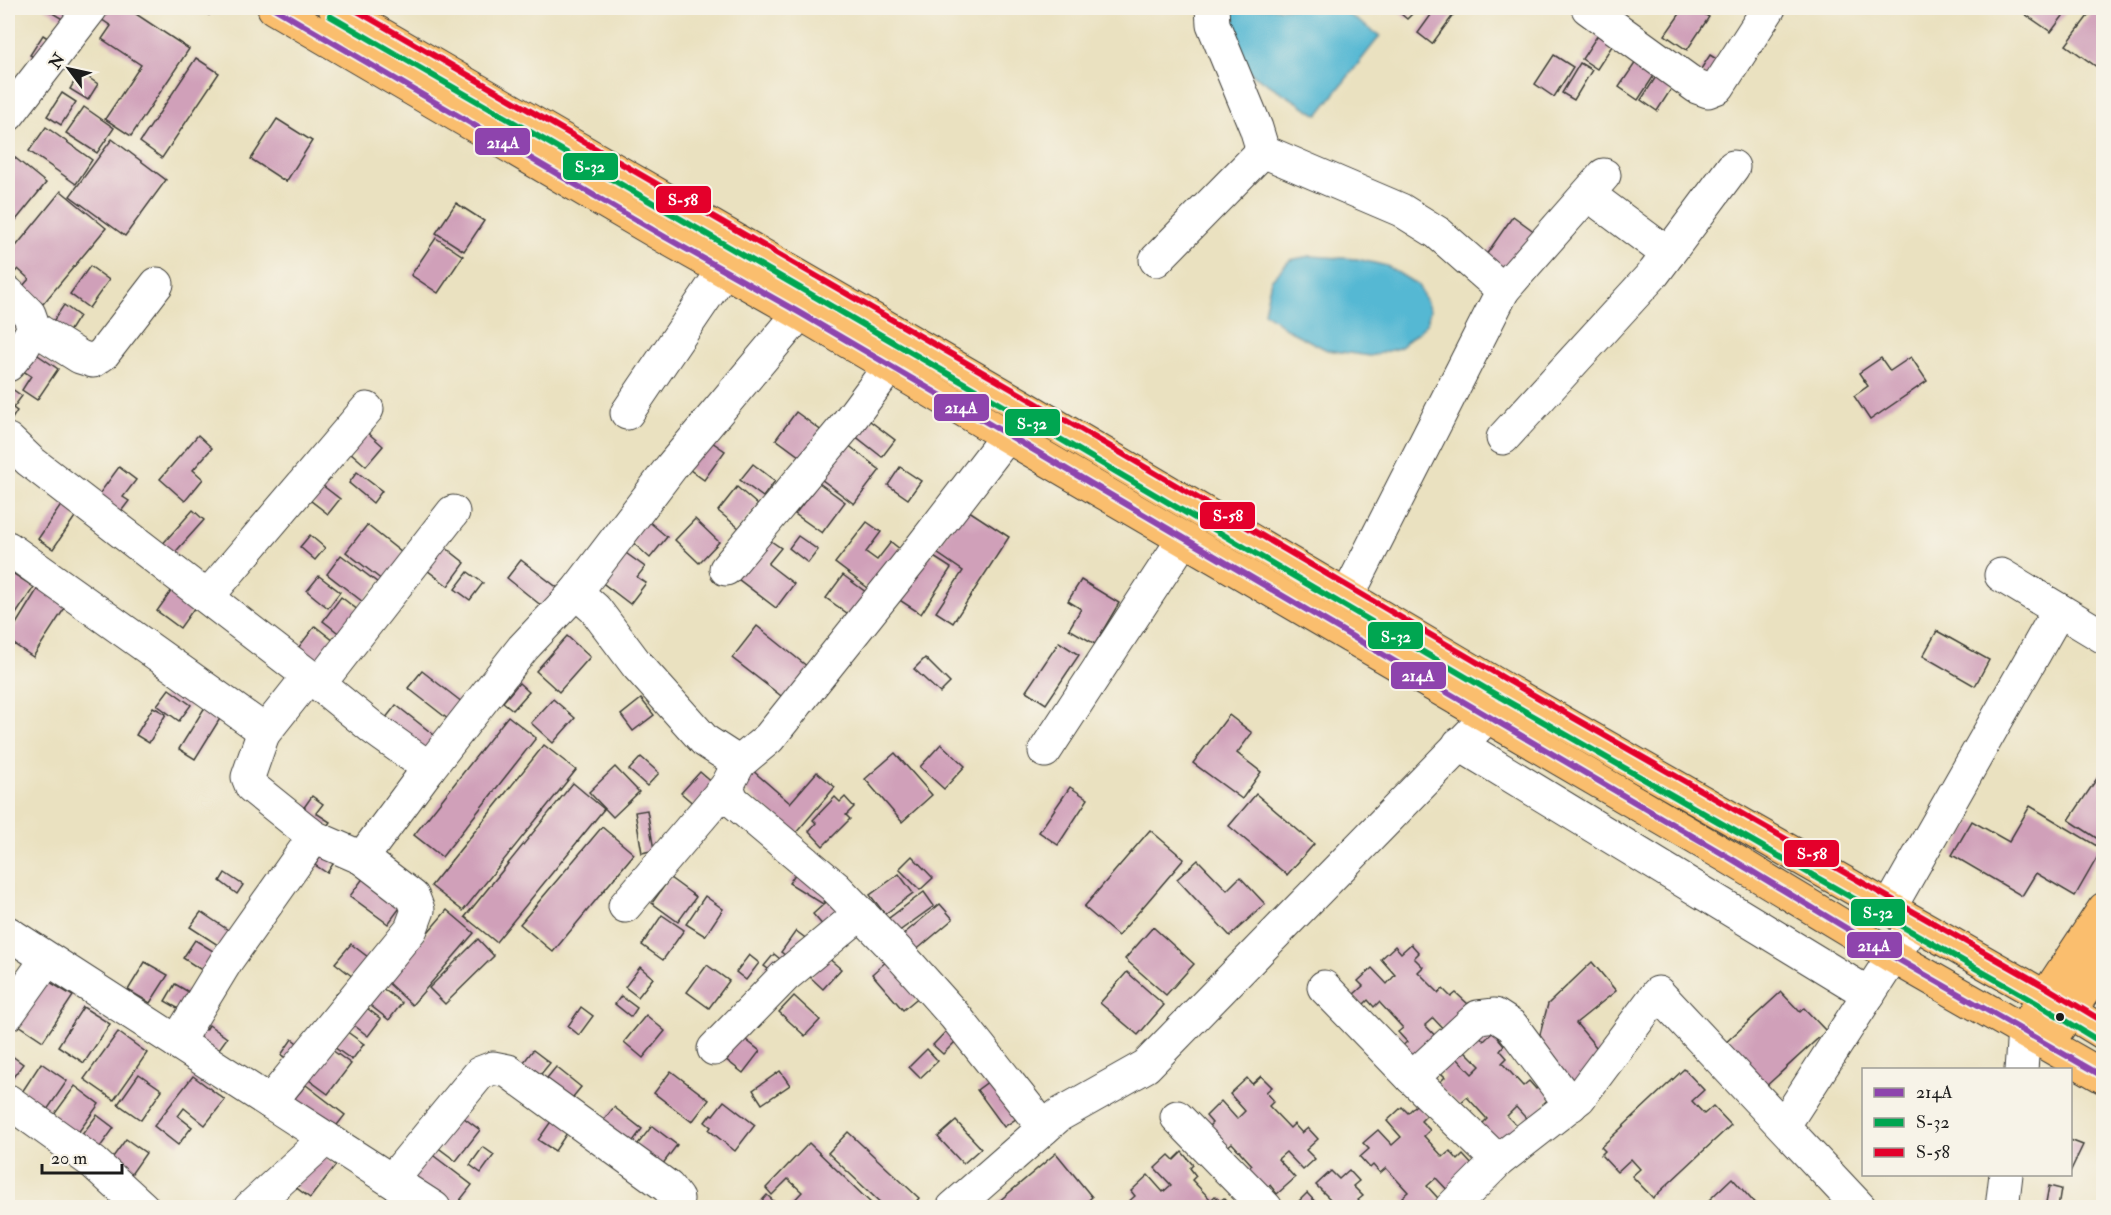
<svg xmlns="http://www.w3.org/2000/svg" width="2111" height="1215" font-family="'IM FELL Double Pica',serif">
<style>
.water{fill:#54b8d3;stroke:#386a78;stroke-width:1.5}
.building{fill:#d0a0b9}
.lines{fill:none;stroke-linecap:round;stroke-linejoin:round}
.minor-casing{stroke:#3b3a35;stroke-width:35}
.major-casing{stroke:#3b3a35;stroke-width:35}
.minor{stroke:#fff;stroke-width:33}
.major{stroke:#fabe6e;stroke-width:33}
.bus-1-casing{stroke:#f7f3e8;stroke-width:10}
.bus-2-casing{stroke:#f7f3e8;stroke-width:10}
.bus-3-casing{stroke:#f7f3e8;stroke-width:10}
.bus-1{stroke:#8e44ad;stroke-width:6}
.bus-2{stroke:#00a651;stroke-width:6}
.bus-3{stroke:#e4002b;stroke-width:6}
.bus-dot{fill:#1c1c1c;stroke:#f7f3e8;stroke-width:2}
.line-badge{stroke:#f7f3e8;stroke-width:2}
.badge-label{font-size:16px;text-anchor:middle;font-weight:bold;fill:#fff}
</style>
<rect width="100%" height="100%" fill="#f7f3e8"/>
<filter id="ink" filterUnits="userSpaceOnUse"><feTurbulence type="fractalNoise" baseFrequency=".0167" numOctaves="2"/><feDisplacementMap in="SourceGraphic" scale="12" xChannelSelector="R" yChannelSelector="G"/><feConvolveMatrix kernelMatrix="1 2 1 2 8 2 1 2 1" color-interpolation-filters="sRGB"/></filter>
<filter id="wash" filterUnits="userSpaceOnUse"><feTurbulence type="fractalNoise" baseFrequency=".008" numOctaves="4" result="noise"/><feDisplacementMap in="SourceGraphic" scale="24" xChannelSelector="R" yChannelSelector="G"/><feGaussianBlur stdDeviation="1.35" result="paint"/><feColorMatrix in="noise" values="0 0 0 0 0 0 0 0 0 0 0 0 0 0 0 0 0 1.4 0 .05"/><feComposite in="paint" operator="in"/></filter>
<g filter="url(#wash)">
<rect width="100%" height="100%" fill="#eae1c0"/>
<g class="water">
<polygon points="1220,8 1339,8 1380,36 1318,115 1244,69"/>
<polygon points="1310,256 1357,259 1387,266 1418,285 1430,310 1427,324 1399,348 1370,356 1327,350 1290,331 1264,312 1271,280 1290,260"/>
</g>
<g id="blocks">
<g class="building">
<polygon points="44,8 79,8 69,23"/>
<polygon points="109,8 127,8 189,49 131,136 105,119 141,65 102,39 111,26 101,19"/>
<polygon points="198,8 214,8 209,15"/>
<polygon points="1394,8 1418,8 1407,19"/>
<polygon points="1436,8 1445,8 1454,14 1432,44 1418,33"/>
<polygon points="1684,8 1695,8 1709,17 1687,50 1665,35"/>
<polygon points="2016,8 2069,8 2051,32"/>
<polygon points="2094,8 2104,8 2104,72 2066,45"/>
<polygon points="1599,33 1614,43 1597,69 1582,59"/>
<polygon points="43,35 57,44 44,64 30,55"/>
<polygon points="1554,55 1573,67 1554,97 1535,84"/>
<polygon points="1710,55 1726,65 1715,82 1699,72"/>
<polygon points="196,58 219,73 162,158 140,142"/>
<polygon points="1638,59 1657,71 1638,100 1619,87"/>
<polygon points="1580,63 1592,70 1574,100 1562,93"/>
<polygon points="80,72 98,84 88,100 70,89"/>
<polygon points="1659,72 1675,83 1657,111 1641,100"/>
<polygon points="62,93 76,102 61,125 47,116"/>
<polygon points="84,107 114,128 97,153 66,133"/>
<polygon points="277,119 312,141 286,182 251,159"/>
<polygon points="46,127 92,160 76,184 29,151"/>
<polygon points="112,139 166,180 125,236 70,196"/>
<polygon points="8,152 46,183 8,230"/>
<polygon points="61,191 106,228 43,304 22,287 29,279 18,269 14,273 8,268 8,256"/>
<polygon points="456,203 484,221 464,251 436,233"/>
<polygon points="1513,216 1539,235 1506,273 1486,255"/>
<polygon points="436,238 463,256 438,293 411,275"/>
<polygon points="90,266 109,280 89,308 70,294"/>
<polygon points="64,305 79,316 65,338 49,327"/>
<polygon points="8,315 18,324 8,337"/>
<polygon points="32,351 58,369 37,400 22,390 31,376 20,369"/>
<polygon points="1911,357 1927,381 1870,420 1854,396 1868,386 1859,373 1881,358 1890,371"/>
<polygon points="12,389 22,396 13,408 17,411 8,425 8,395"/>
<polygon points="796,412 823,432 803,459 776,439"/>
<polygon points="866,418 895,440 882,457 854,435"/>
<polygon points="367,432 383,446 366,466 350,452"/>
<polygon points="198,435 212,448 193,470 203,479 185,501 160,479"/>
<polygon points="706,438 725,451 704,480 686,467"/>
<polygon points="847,444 880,470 854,504 821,479"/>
<polygon points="753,464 775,481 763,497 740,480"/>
<polygon points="119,467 136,480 123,497 129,501 116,518 94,501"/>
<polygon points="900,467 921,481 908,499 888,485"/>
<polygon points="357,472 382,491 373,503 349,483"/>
<polygon points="318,482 340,499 328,514 306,497"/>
<polygon points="819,483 845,502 822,533 795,514"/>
<polygon points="737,487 758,505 739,528 718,511"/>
<polygon points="64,501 79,511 53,549 38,539"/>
<polygon points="963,507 1009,537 953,623 936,612 963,571 934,551"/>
<polygon points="193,510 204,520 170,558 159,548"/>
<polygon points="646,519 667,537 650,558 629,539"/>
<polygon points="695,519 719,542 699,563 675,540"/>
<polygon points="867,522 881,532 866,552 877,560 891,542 906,554 876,594 835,563"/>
<polygon points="367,525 407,557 387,584 346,552"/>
<polygon points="310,535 325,548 315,560 300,547"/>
<polygon points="798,536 818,550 808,563 789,548"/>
<polygon points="765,537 781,548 768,564 794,584 776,608 734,576"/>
<polygon points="441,544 465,563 448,586 423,567"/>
<polygon points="623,551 645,567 637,577 646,583 630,604 600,581"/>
<polygon points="929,554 951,568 921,614 898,599"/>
<polygon points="341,555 378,583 363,602 327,574"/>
<polygon points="521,560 563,592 548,611 507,578"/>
<polygon points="8,570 34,587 8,626"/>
<polygon points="468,572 483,583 470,600 455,589"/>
<polygon points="843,575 871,596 854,618 826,598"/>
<polygon points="319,576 340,592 328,608 307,591"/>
<polygon points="1081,580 1119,603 1095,644 1069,629 1081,609 1068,601"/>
<polygon points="177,583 200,600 180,628 157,611"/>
<polygon points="40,585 68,603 33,657 8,640 8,637"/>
<polygon points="341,597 359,611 341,635 323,621"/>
<polygon points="315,626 335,642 315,668 295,652"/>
<polygon points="757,626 813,671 789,702 732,658"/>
<polygon points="1937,631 1989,660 1975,686 1923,656"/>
<polygon points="567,636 590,657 559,692 536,671"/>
<polygon points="1059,642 1079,655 1046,704 1026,691"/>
<polygon points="925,658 950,683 940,693 914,669"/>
<polygon points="422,671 467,706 453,723 408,688"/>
<polygon points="519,683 529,692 513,710 503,702"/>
<polygon points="169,689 191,705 179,721 157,705"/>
<polygon points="553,699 575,718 553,743 531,723"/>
<polygon points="641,699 654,715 633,731 621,715"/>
<polygon points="396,705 439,739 425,757 381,724"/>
<polygon points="153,707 166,714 149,743 136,735"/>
<polygon points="205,707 221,717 195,759 179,749"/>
<polygon points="1229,715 1252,733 1237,753 1261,772 1242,799 1193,763"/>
<polygon points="508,716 536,738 442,857 414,835"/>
<polygon points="941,744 965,766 944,789 920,767"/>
<polygon points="544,745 576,770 463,911 431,886"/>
<polygon points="895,753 932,795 902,822 865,779"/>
<polygon points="641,757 659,773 647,786 629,770"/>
<polygon points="615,767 639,792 613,817 589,792"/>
<polygon points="2104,768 2104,843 2069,820"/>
<polygon points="752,770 790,803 817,772 835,787 795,834 739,785"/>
<polygon points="700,772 715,785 696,806 681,793"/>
<polygon points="573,783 604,809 496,942 465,917"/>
<polygon points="1070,787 1088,799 1058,845 1039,832"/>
<polygon points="1256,794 1314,844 1287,875 1229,826"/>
<polygon points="312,796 323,804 316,813 330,822 322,833 298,816"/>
<polygon points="835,797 840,802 845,797 854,807 846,815 850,819 823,846 809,831 816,823 813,820"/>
<polygon points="2030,806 2102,849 2075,896 2036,873 2022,896 1952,855 1972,821 2009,842"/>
<polygon points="647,810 654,850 642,853 635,812"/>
<polygon points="602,827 634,854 553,952 520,924"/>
<polygon points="1150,830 1184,859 1118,936 1084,907"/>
<polygon points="325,850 337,858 327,873 315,865"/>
<polygon points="912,856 933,878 920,890 899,869"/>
<polygon points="1198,860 1227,890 1240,877 1265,904 1230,936 1177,879"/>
<polygon points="800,867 833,888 823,904 789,883"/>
<polygon points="225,873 243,885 237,894 220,881"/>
<polygon points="899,874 913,893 885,914 870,895"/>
<polygon points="364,877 402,905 388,924 350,896"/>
<polygon points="670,878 696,897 678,922 652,903"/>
<polygon points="924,892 934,906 891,937 881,924"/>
<polygon points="705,896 723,909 705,936 686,924"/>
<polygon points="833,896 852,917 831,935 813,914"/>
<polygon points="940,904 953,919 907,958 894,942"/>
<polygon points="447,910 474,933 412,1005 386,981"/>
<polygon points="201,912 234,934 224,949 190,927"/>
<polygon points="662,915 684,930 663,960 642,945"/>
<polygon points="1153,927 1194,964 1166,995 1125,959"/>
<polygon points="796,931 812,943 797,964 781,952"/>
<polygon points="478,939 494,956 445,1004 429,988"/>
<polygon points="195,940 218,954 206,973 183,958"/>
<polygon points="351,944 377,964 362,984 335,963"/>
<polygon points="1411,944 1419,953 1414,958 1423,967 1418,972 1439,993 1443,989 1451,997 1456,993 1468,1004 1458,1014 1450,1036 1433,1018 1425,1025 1442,1043 1412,1057 1402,1046 1407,1042 1398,1032 1403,1028 1379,1002 1374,1007 1368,1000 1363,1005 1353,995 1363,986 1358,981 1372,968 1387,984 1395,975 1381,959 1395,946 1401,953"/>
<polygon points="896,953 927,990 903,1010 872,974"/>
<polygon points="774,954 786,964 778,976 764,966"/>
<polygon points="749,955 759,963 746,980 736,972"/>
<polygon points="827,957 841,969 823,989 810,977"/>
<polygon points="145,962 168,975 150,1003 128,990"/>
<polygon points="1592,962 1616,991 1576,1023 1606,1059 1572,1086 1538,1042 1548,1004"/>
<polygon points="707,965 729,981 709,1008 687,992"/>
<polygon points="640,967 653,978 638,997 625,987"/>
<polygon points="1127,972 1164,1005 1138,1035 1100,1003"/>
<polygon points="45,979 73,996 43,1041 16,1023"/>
<polygon points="175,984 199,998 179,1009 165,1001"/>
<polygon points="378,985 402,1003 389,1020 366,1002"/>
<polygon points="1781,992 1800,1012 1804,1008 1826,1031 1763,1089 1723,1045"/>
<polygon points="621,996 637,1008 631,1017 615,1004"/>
<polygon points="794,996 820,1020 805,1036 779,1012"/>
<polygon points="364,1006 381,1019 368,1036 351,1023"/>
<polygon points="83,1007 110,1024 84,1063 58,1046"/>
<polygon points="581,1007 593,1016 579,1035 568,1026"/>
<polygon points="646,1015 665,1031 643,1058 624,1042"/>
<polygon points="209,1025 227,1038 214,1056 194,1041 203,1029 206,1030"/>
<polygon points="951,1026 961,1036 943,1054 933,1045"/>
<polygon points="346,1031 364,1044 352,1060 334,1047"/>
<polygon points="118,1032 147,1053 114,1100 84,1079"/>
<polygon points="1493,1032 1504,1045 1500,1050 1507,1058 1502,1063 1523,1086 1529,1081 1536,1089 1541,1085 1552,1096 1543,1104 1550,1111 1533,1126 1516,1107 1507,1116 1525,1134 1496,1148 1480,1126 1487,1119 1467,1097 1459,1104 1437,1085 1445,1077 1439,1071 1455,1056 1472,1074 1480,1066 1463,1049 1478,1034 1484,1041"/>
<polygon points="737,1033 760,1051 743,1073 720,1055"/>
<polygon points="292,1039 305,1049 295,1064 281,1055"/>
<polygon points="927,1049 938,1061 920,1078 909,1067"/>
<polygon points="332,1050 351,1064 328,1094 309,1080"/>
<polygon points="533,1050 550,1063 537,1079 520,1067"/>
<polygon points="8,1053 23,1064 8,1084"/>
<polygon points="41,1063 67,1081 47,1110 22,1092"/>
<polygon points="556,1067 581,1087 568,1103 543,1083"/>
<polygon points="1684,1069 1704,1090 1692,1101 1704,1114 1713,1106 1731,1125 1653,1198 1632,1176 1640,1169 1631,1159 1617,1172 1601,1155 1605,1151 1601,1147"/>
<polygon points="671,1071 709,1100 692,1122 654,1093"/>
<polygon points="780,1071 790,1085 762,1104 753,1090"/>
<polygon points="139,1074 162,1090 141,1120 118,1104"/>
<polygon points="193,1076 225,1100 205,1125 184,1108 178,1116 192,1127 178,1145 154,1126"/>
<polygon points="996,1076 1023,1114 1004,1127 977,1090"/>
<polygon points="1261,1076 1272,1087 1266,1092 1274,1101 1269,1106 1290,1128 1294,1124 1302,1133 1308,1128 1318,1139 1306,1150 1315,1159 1303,1170 1286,1152 1278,1159 1295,1178 1277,1194 1270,1185 1262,1192 1247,1169 1252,1165 1232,1143 1227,1147 1206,1129 1212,1123 1206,1116 1221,1101 1237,1119 1245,1111 1230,1094 1247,1078 1252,1084"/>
<polygon points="306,1085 345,1115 330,1134 290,1104"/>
<polygon points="75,1086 99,1104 72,1141 48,1123"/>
<polygon points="724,1101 755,1125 735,1151 709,1130 711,1127 705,1122 711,1114 713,1115"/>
<polygon points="1417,1104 1427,1115 1421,1121 1430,1130 1424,1136 1443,1157 1450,1151 1458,1160 1463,1155 1475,1168 1455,1198 1436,1178 1427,1186 1447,1208 1408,1208 1410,1206 1402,1197 1408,1192 1386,1168 1380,1173 1373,1165 1370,1168 1360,1157 1369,1149 1363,1143 1378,1130 1392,1145 1401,1137 1387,1121 1402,1107 1408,1113"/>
<polygon points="614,1107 642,1129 628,1148 599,1126"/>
<polygon points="559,1110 575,1121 555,1151 538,1140"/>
<polygon points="97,1115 114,1128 92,1158 74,1145"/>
<polygon points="460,1115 480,1130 456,1161 436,1146"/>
<polygon points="956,1121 981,1148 963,1164 938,1137"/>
<polygon points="652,1126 677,1145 656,1173 630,1154"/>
<polygon points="848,1132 919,1198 911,1208 886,1208 828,1153"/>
<polygon points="126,1139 146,1153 125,1183 105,1168"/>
<polygon points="2070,1140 2083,1145 2070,1172"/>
<polygon points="809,1143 876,1208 787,1208 802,1192 788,1179 772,1195 766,1188"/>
<polygon points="483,1147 494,1155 481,1173 470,1165"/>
<polygon points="320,1152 336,1165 310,1198 294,1186"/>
<polygon points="1182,1152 1193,1165 1190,1168 1196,1176 1192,1180 1211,1200 1215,1196 1220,1201 1224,1198 1233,1208 1131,1208 1127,1203 1135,1196 1131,1191 1148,1175 1163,1192 1171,1185 1155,1168 1169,1155 1174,1160"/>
<polygon points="430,1153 472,1185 454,1208 438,1208 407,1183"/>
<polygon points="1056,1153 1092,1197 1080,1208 991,1208"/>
<polygon points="1349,1170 1359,1181 1353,1186 1363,1196 1358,1200 1365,1208 1325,1208 1332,1201 1316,1185 1331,1171 1339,1179"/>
<polygon points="1732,1178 1759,1208 1716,1208 1709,1200"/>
<polygon points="2049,1186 2061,1189 2058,1208 2045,1208"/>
<polygon points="1307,1193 1321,1208 1292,1208"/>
<polygon points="767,1195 781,1208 755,1208"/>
</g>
</g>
</g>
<g filter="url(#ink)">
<use href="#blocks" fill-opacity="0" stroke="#3b3a35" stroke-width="1.5"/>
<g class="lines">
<g class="minor-casing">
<g id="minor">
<polyline points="1212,8 1213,24 1256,128 1263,151 1401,210 1438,233 1503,290 1347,597"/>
<polyline points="1588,8 1697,87 1708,91 1718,87 1769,8"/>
<polyline points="8,115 91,8"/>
<polyline points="1589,195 1668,254"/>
<polyline points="1156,260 1263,151"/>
<polyline points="1503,290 1604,175"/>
<polyline points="8,293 29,314 34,328 23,347 8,365"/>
<polyline points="34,328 80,357 93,361 103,354 157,284"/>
<polyline points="627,413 724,270"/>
<polyline points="1503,438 1654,273 1733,167"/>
<polyline points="8,440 30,461 309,676 373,728 429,768 523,648 576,592 672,466 800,313"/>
<polyline points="8,548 255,724 263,734 248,777 252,787 314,837 362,858 413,897 418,910 411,929 270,1102"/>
<polyline points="726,569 843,429 890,366"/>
<polyline points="2001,575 2104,637"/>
<polyline points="576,592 595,609 637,665 705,741 739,763 769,738 920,549 1007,436"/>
<polyline points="207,597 367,409"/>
<polyline points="319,684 453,512"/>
<polyline points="263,734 309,676"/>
<polyline points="1459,744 1869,994"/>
<polyline points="1045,751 1183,540"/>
<polyline points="739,763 727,786 732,800 835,887 896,950 955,1016 1044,1128"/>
<polyline points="362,858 429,768"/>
<polyline points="625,906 727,786"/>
<polyline points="1889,909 2059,610"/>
<polyline points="8,933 434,1208"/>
<polyline points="1324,987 1412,1078 1498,1161 1579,1098 1658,993 1860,1208"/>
<polyline points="8,1014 47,959"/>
<polyline points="177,1042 227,960 314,837"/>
<polyline points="714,1049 785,976 861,913"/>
<polyline points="2021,1070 2024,1030"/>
<polyline points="1412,1078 1478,1017 1495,1015 1512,1026 1571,1105"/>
<polyline points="8,1101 94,1163 143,1208"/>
<polyline points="1177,1117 1266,1208"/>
<polyline points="1784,1125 1914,924"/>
<polyline points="392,1180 480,1073 493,1068 508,1071 668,1187 677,1199 675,1208"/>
<polyline points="250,1208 326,1138"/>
<polyline points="953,1208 1059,1115 1146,1066 1487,717"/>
<polyline points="1451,1208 1498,1161"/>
<polyline points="2002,1208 2006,1174"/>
</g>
</g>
<g class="major-casing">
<g id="major">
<polyline points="274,8 665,237 800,313 1007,436 1730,858 1894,957 2104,1077"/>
<polyline points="335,8 1031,411 1504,689 2045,997 2104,1033"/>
<polyline points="2033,1016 2104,909"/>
<polyline points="2056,1031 2104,961"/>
</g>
</g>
<use href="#minor" class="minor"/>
<use href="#major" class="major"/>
<g class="bus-1-casing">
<polyline id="bus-1" points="274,8 665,237 800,313 1730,858 1894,957 2104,1077"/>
</g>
<g class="bus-2-casing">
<polyline id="bus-2" points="330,16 1026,419 1500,697 2040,1005 2099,1041"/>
</g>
<g class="bus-3-casing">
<polyline id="bus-3" points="352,8 1036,403 1509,681 2049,989 2104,1022"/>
</g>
<use href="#bus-1" class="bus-1"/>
<use href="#bus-2" class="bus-2"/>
<use href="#bus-3" class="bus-3"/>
</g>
</g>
<circle class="bus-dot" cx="2060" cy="1017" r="5"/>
<g class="line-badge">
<rect x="474" y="127" width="57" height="29" rx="6" fill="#8e44ad"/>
<rect x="562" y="152" width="57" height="29" rx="6" fill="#00a651"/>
<rect x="655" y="185" width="57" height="29" rx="6" fill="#e4002b"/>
<rect x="933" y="393" width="57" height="29" rx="6" fill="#8e44ad"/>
<rect x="1004" y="408" width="57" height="29" rx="6" fill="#00a651"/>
<rect x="1199" y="501" width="57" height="29" rx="6" fill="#e4002b"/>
<rect x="1367" y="621" width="57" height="29" rx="6" fill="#00a651"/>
<rect x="1390" y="661" width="57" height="29" rx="6" fill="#8e44ad"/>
<rect x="1783" y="839" width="57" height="29" rx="6" fill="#e4002b"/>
<rect x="1850" y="898" width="56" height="29" rx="6" fill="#00a651"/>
<rect x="1846" y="931" width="57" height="28" rx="6" fill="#8e44ad"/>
</g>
<g class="badge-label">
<text x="503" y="148">214A</text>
<text x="590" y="172">S-32</text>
<text x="683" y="205">S-58</text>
<text x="961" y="413">214A</text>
<text x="1032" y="429">S-32</text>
<text x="1228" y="521">S-58</text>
<text x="1396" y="642">S-32</text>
<text x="1418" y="681">214A</text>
<text x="1812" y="859">S-58</text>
<text x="1878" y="918">S-32</text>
<text x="1874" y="951">214A</text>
</g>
<rect width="2111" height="1215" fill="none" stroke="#f7f3e8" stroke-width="30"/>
<rect x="1862" y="1068" width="210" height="108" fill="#f7f3e8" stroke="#9f9d96" stroke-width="1.5"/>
<rect x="1874" y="1088" width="30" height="9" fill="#8e44ad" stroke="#9f9d96" stroke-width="1.5"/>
<text x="1916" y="1098" font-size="18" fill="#1c1c1c">214A</text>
<rect x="1874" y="1118" width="30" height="9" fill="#00a651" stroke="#9f9d96" stroke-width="1.5"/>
<text x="1916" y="1128" font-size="18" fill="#1c1c1c">S-32</text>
<rect x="1874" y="1148" width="30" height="9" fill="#e4002b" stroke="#9f9d96" stroke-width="1.5"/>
<text x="1916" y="1158" font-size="18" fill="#1c1c1c">S-58</text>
<g transform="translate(69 69) rotate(303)" stroke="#f7f3e8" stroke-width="4.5" paint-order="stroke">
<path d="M0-4.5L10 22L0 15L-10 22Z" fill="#1c1c1c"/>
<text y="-9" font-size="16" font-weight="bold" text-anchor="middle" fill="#1c1c1c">N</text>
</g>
<path d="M42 1164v9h80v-9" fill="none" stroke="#1c1c1c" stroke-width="3"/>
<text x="51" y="1164" font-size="18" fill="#1c1c1c" stroke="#f7f3e8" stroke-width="4.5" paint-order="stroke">20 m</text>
</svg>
